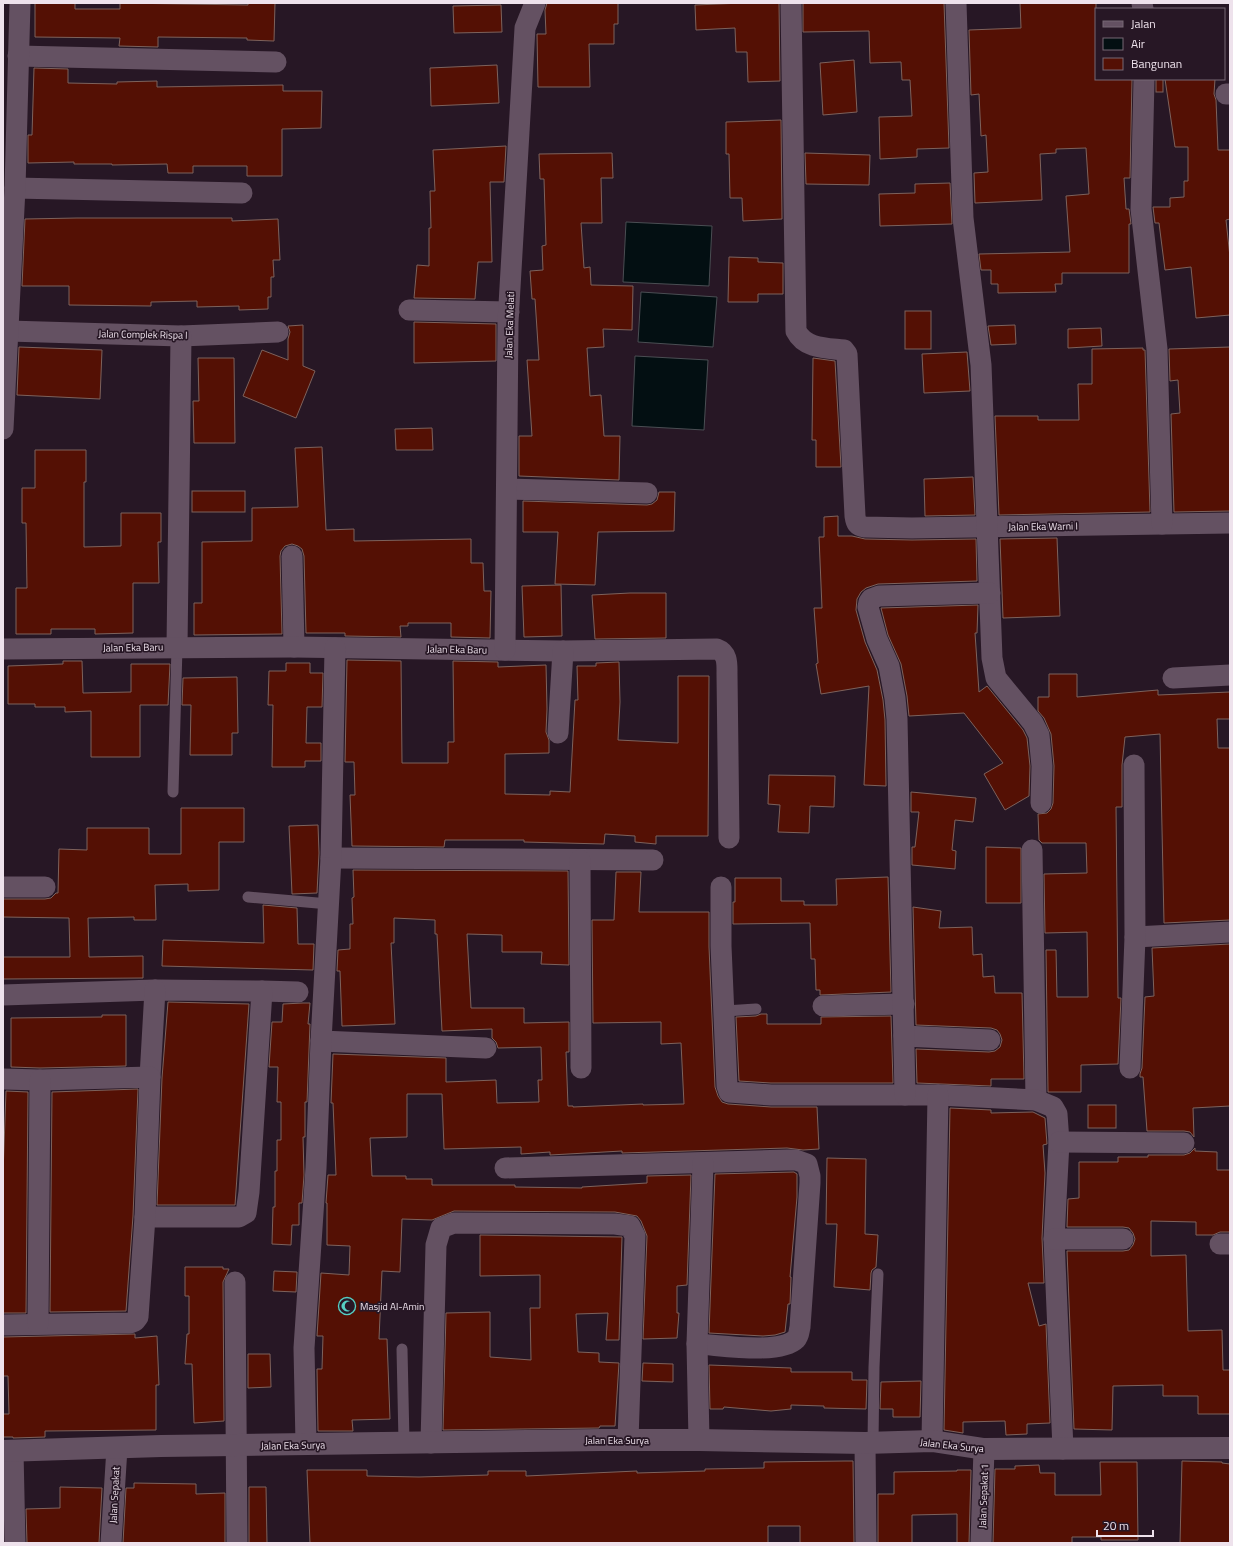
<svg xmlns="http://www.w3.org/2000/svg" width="1233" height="1546" font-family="'Titillium Web',sans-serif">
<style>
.water{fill:#030f12;stroke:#4a4e53}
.building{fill:#541004;stroke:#7d625c}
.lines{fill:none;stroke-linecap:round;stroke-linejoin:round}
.service{stroke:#645162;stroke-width:11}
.minor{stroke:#645162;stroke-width:21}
.tertiary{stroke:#645162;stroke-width:22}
.labels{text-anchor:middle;stroke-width:3.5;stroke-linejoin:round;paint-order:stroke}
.street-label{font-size:10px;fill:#eee2ec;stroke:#271725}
.poi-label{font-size:10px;fill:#eee2ec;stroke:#271725;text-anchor:start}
</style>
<rect width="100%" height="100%" fill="#271725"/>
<g class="water">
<polygon points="626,222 712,226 709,286 623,282"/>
<polygon points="641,292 717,297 713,347 638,342"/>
<polygon points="635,356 708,360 704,430 632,426"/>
</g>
<g class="building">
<polygon points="35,3 75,3 75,9 120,9 120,3 248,5 248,3 275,3 274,41 247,40 247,38 158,37 158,47 119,46 120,38 35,37"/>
<polygon points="547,3 618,3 618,24 614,24 614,44 589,44 590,87 538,87 537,34 546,34 545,10"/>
<polygon points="743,3 779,3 780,81 748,82 747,52 736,52 735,28 696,30 695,5"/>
<polygon points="803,3 944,3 949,148 917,149 917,157 880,159 879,117 912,116 910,80 902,80 901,62 870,63 869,31 803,32"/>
<polygon points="1020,3 1096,3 1096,79 1132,79 1130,178 1124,178 1126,209 1129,209 1131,224 1129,224 1129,273 1062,273 1062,284 1055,284 1056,292 998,293 998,284 991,284 991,270 981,270 979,254 1070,252 1066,196 1089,194 1086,148 1056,149 1056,153 1040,154 1042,200 975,203 974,173 988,172 986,135 981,136 979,94 971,95 969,30 1021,28"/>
<polygon points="501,5 502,32 454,33 453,6"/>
<polygon points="854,60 857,112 823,115 820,63"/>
<polygon points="497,65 499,103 431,106 430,68"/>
<polygon points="34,68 68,69 68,83 117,84 117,82 157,81 157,87 283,85 283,91 322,91 321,128 282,129 282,176 247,176 247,166 193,166 193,173 168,173 167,164 112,165 112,164 74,164 74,162 28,163 28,135 32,135"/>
<rect x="1156" y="79" width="7" height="13"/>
<polygon points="1165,79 1215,79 1214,94 1216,100 1218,150 1230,150 1230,219 1226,220 1230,257 1230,315 1196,318 1191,267 1165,270 1159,223 1155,223 1153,207 1170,207 1170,198 1184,197 1184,181 1188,181 1188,147 1175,147"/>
<polygon points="781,120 782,219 743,221 742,198 730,198 729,154 726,154 726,122"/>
<polygon points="506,146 504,182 490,182 492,262 478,262 475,299 414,298 417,265 429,266 429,228 431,228 430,191 435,191 433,150"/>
<polygon points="612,153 613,178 601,178 602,223 581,223 584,268 590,267 591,285 633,286 632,330 603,329 604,347 587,348 590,396 601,395 604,436 620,436 619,480 519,476 519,436 532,436 527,360 539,360 535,299 532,299 530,271 543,270 542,246 546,245 544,179 540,179 539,154"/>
<polygon points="805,153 870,155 869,185 806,184"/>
<polygon points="950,183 952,224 880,226 879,194 915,193 915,184"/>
<polygon points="77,218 232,218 232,221 278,219 280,260 273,260 274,277 271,277 271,297 268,297 268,309 239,310 239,306 197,307 197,301 151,302 151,306 69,305 69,286 22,286 25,219"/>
<polygon points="729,257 758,258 758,262 783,263 783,294 758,294 758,302 728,302"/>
<rect x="905" y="311" width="26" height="38"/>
<polygon points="414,322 496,324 496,361 414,363"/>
<polygon points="303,325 303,366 315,371 296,418 243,396 262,350 288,360 288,339 290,332 288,326"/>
<polygon points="1015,325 1016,344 991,345 988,326"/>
<polygon points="1101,328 1102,346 1068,348 1068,329"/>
<polygon points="19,347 102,350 100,399 17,395"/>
<polygon points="1230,347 1230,511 1174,512 1171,414 1180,413 1178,380 1170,381 1169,349"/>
<polygon points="1143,348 1143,350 1145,350 1150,512 999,515 995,416 1038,416 1038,420 1079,420 1078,384 1092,384 1092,349"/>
<polygon points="967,352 970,391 924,393 922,354"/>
<polygon points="198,358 234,358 235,443 194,443 193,401 199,401"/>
<polygon points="813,358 835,361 841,467 816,467 816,440 812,440"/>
<polygon points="432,428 433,450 396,450 395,429"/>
<polygon points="322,447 326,530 354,529 354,541 471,539 471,563 483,563 484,591 491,591 490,638 451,637 451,623 408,623 408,626 400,626 401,637 345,636 345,633 306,633 304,556 302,549 298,546 292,544 285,546 281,551 280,556 282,634 194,635 194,603 202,603 202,542 252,541 252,508 298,507 295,448"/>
<polygon points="35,450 86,450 86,482 84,482 84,547 121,546 121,513 161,513 161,542 158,542 159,583 133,583 133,633 95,634 95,629 51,629 51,634 16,634 16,588 27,588 26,523 22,523 22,488 35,488"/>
<polygon points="973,477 975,515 925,516 924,479"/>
<rect x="192" y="491" width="53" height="21"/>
<polygon points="659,492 675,492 674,531 598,532 595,585 555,584 558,532 523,532 523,501 647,505 652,504 657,500"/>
<polygon points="838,516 838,536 852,536 865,539 912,540 976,539 977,581 878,584 866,588 861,592 857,599 856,610 865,642 877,670 883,700 885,720 886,786 864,785 869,686 821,694 816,664 818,663 814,608 822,608 819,537 824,537 824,517"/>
<polygon points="1057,538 1060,616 1003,618 1000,539"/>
<polygon points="561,585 562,636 524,637 522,586"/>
<polygon points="630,593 666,593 666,638 595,639 592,595"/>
<polygon points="978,605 977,633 975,633 979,692 987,686 1023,730 1027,738 1030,766 1029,796 1005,810 984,774 1003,763 964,713 909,716 907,696 901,664 888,635 881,608"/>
<polygon points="347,660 401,661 402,763 448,763 448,742 454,742 453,661 498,662 498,667 546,665 547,709 546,732 549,740 549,753 505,754 505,794 550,795 550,791 570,792 575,700 578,700 577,666 596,666 596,663 619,662 620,702 618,740 678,743 678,676 709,676 708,836 656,836 656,844 635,842 635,836 605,834 604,844 524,842 524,840 445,840 444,847 352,846 350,795 355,795 354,762 345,762"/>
<polygon points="63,661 82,661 83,693 131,692 131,664 170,664 168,705 140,705 140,757 91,757 91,711 65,712 65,707 35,707 35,704 8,704 8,666 63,664"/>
<polygon points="286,663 310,663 310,673 323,673 322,707 307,707 306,743 321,743 321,761 305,761 305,767 272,767 273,705 268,705 269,671 286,671"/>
<polygon points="1049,674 1077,674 1077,697 1158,690 1158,695 1230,692 1230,719 1217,719 1218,748 1230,748 1230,920 1164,923 1160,734 1125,737 1122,765 1122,807 1116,807 1118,998 1121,998 1118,1064 1081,1065 1081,1092 1048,1092 1046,950 1056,950 1057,997 1088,997 1087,932 1045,933 1044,874 1087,873 1086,843 1042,843 1039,840 1038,814 1047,813 1051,809 1053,803 1054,766 1051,734 1044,718 1038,711 1038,697 1049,697"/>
<polygon points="237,677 238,733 232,733 232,755 190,755 191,705 182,705 183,678"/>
<polygon points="769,775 835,776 834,807 810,806 809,833 778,832 780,805 768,804"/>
<polygon points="911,792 976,798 973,822 955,820 952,850 956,851 955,869 912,865 912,847 915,847 919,812 911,812"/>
<polygon points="181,808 244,808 244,842 219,842 219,890 188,891 188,884 155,885 156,920 134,920 134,917 88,918 89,957 143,956 143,978 3,979 3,957 70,957 69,918 3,917 3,899 45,899 51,898 56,893 58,893 59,849 87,850 87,828 149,828 149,854 181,854"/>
<polygon points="318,825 319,853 317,893 292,894 289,826"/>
<polygon points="986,847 1021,848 1021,903 986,903"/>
<polygon points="353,870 568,871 569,965 541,964 542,952 502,952 502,935 467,934 471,1008 524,1008 524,1023 569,1022 569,1052 566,1052 568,1106 573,1106 573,1107 643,1104 643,1105 684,1104 681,1043 661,1044 661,1022 593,1023 592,920 614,920 616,872 641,872 639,912 709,912 709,947 715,1087 718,1096 722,1102 728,1104 771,1107 817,1107 819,1149 803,1150 787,1148 622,1153 622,1151 550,1155 550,1152 521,1154 521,1147 444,1149 442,1094 407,1094 407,1137 370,1138 372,1176 406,1176 406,1179 432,1179 432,1185 515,1185 515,1187 582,1188 582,1187 647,1183 647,1176 691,1175 687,1285 677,1286 677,1313 679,1313 677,1338 643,1339 647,1236 641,1221 637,1216 615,1212 454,1211 432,1220 402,1219 400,1272 382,1271 379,1339 387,1339 390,1419 352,1420 353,1431 318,1431 317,1369 322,1369 323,1336 317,1336 321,1273 349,1275 350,1246 327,1245 327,1203 326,1203 328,1175 336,1175 333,1103 331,1103 333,1054 446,1058 446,1082 496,1080 497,1103 539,1102 538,1080 542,1080 541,1047 498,1048 496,1042 492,1038 492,1029 442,1031 437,934 435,934 435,920 394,918 394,943 391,943 395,1024 342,1026 340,971 337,971 338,950 350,949 350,924 353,924 352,898 354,897"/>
<polygon points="888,877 891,992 820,995 820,990 816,990 815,959 811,959 810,923 733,924 733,902 735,902 735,878 781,878 781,901 804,901 804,905 837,905 836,879"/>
<polygon points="263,905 297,908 298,944 314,944 313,970 162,966 163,940 264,943"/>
<polygon points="913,907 941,911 939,928 972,927 973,955 982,954 983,977 994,976 995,993 1022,993 1024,1079 991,1079 991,1086 917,1083 916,1049 989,1052 995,1051 1000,1047 1002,1040 1000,1034 997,1030 991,1028 916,1025"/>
<polygon points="1230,944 1230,1106 1193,1108 1194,1137 1190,1132 1184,1131 1147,1131 1143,1077 1140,1077 1140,1074 1142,1068 1145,997 1154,996 1152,948"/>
<polygon points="168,1002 249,1004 235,1205 157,1205 162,1078"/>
<polygon points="303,1003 310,1003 308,1024 310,1024 307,1102 305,1102 305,1137 303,1137 304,1175 302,1203 299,1203 299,1225 292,1225 291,1245 272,1244 273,1207 275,1207 275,1171 277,1171 277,1140 281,1140 281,1102 277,1102 278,1067 269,1067 272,1022 282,1022 283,1004"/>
<polygon points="761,1014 767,1014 767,1024 821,1024 821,1017 891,1016 893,1083 771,1083 739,1081 736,1017 756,1016"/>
<polygon points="102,1015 126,1015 126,1066 40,1068 11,1067 11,1018 102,1017"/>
<polygon points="138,1089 133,1216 126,1311 50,1312 52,1092"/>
<polygon points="6,1091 28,1092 26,1313 3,1313 3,1174"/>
<rect x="1088" y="1105" width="28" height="23"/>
<polygon points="950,1108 991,1110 991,1113 1033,1112 1045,1118 1047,1144 1043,1145 1045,1173 1042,1238 1044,1283 1028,1283 1039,1326 1046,1324 1050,1423 1027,1424 1027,1434 1006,1435 1005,1421 963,1422 963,1433 944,1430"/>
<polygon points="1195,1148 1195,1151 1217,1152 1217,1170 1230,1170 1230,1232 1220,1232 1213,1235 1196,1235 1196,1222 1151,1221 1151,1256 1186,1255 1188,1331 1222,1330 1223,1370 1230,1370 1230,1414 1198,1414 1198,1396 1163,1396 1163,1385 1113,1386 1112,1430 1074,1429 1067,1251 1123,1251 1129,1250 1133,1245 1135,1239 1133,1233 1129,1228 1123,1227 1067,1227 1068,1199 1079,1198 1079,1162 1118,1162 1118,1157 1148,1157 1148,1155 1184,1155 1190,1153"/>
<polygon points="827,1158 866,1159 865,1234 878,1235 876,1267 872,1270 871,1273 870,1290 834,1287 837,1224 826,1224"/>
<polygon points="794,1172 797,1174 797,1197 790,1277 791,1277 790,1304 788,1304 785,1332 775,1335 763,1336 709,1333 715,1174"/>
<polygon points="480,1235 622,1237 619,1340 606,1340 608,1313 576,1314 578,1352 599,1353 599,1362 619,1363 615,1426 600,1426 599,1428 443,1430 446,1313 490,1312 490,1357 531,1360 530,1308 540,1308 540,1275 480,1276"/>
<polygon points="185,1267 223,1267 223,1269 229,1269 223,1282 224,1421 194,1423 192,1364 185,1364 187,1334 189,1334 189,1296 185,1296"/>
<polygon points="274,1271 297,1272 296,1292 273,1291"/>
<polygon points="135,1334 135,1338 157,1336 159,1385 156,1385 156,1430 45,1431 45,1437 13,1438 13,1437 3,1437 3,1414 9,1414 8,1376 3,1376 3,1337"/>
<polygon points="248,1354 270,1354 271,1387 248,1388"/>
<polygon points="643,1363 673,1364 673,1382 642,1381"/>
<polygon points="709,1365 791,1368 791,1372 852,1372 852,1380 867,1380 866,1409 824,1408 824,1406 791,1405 791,1409 771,1411 724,1407 723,1409 710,1409"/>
<polygon points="921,1381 920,1417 893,1417 893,1409 880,1409 881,1382"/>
<polygon points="845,1461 853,1461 854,1543 800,1543 800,1526 768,1526 768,1543 310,1543 307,1470 367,1470 367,1476 419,1477 488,1475 488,1471 526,1471 526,1476 637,1471 637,1473 705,1471 705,1469 764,1468 764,1462"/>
<polygon points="1182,1461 1222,1462 1222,1463 1230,1464 1230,1543 1180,1543"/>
<polygon points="1100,1462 1137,1462 1138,1540 1101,1540 1101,1537 1072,1537 1072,1543 993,1543 995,1469 1015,1469 1015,1466 1039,1465 1040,1473 1055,1473 1055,1495 1101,1495"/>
<polygon points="957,1470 971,1470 969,1543 957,1543 957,1514 912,1515 912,1543 878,1543 878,1494 894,1494 894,1472 957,1471"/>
<polygon points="134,1483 196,1484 196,1494 225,1493 225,1543 123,1543 126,1488 134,1488"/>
<polygon points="60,1487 102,1488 99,1543 27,1543 26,1509 60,1508"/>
<polygon points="249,1487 266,1487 267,1543 249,1543"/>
</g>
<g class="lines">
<g class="service">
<polyline points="173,792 177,647"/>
<polyline points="248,897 329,904"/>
<polyline points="725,1011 756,1009"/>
<polyline points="402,1349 404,1442"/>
<polyline points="873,1443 874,1367 878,1274"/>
</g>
<g class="minor">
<path d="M 791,3 L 796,331 C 805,349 827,348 844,350 L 847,354 L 855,516 C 856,523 857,526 865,527 L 912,528 L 1230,523"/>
<polyline points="956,3 963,218 981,365 992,658 996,678 1033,723 1039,735 1042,766 1041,803"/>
<polyline points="1142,3 1143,9"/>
<polyline points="18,56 276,62"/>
<polyline points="1144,79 1141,209 1157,349 1162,524"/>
<polyline points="1226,94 1230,94"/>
<polyline points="15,188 242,193"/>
<polyline points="409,310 509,312"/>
<polyline points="8,331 181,336 278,332"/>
<polyline points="3,429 15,188 20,3"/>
<polyline points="507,489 647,493"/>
<polyline points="292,556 294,647"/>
<polyline points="177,647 181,336"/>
<path d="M 3,649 L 294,647 L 563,651 L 717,649 C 728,653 727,664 727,674 L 729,838"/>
<polyline points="505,650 508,322 525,28 535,3"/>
<polyline points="1173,678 1230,675"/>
<polyline points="558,733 563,651"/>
<polyline points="1032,850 1036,1100"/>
<polyline points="331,858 653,860"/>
<polyline points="580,860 581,1068"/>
<polyline points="3,887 45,887"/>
<polyline points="721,887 721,946 727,1086 729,1092 771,1095 938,1095 1036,1100 1053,1107 1057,1114 1059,1142 1054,1239 1063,1449"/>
<polyline points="1135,937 1230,932"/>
<polyline points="262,991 298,992"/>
<polyline points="3,995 155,990 262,991 249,1192 246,1213 239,1217 145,1217"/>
<polyline points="823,1006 904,1004"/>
<polyline points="904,1036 990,1040"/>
<polyline points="321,1041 486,1048"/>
<polyline points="1130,1068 1135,937 1134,765"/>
<polyline points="150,1077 155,990"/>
<polyline points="3,1079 40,1080 150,1077 145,1217 138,1317 135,1321 130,1323 3,1325"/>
<polyline points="905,1095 897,719 895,698 889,666 877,639 868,607 869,602 871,599 879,596 990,593"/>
<polyline points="1059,1142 1184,1143"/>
<path d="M 505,1168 L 787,1160 L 796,1160 L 807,1164 L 810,1176 L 810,1183 L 800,1327 C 799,1331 799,1336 796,1339 C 780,1355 720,1345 697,1344"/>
<polyline points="1054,1239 1123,1239"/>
<polyline points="1220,1244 1230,1244"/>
<polyline points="235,1282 237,1543"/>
<polyline points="38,1324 40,1080"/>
<polyline points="699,1440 697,1344 703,1163"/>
<polyline points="932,1441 938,1095"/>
<polyline points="431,1443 436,1245 441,1228 454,1223 615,1224 630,1226 635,1236 628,1440"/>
<polyline points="865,1443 866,1543"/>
<polyline points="306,1444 304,1348 316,1168 321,1041 331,858 335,648"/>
<polyline points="13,1451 15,1543"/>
<polyline points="111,1543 117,1448"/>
<polyline points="981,1543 984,1449"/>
</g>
<polyline class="tertiary" points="3,1451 161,1446 602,1440 699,1440 865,1443 932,1441 984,1449 1230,1448"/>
</g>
<defs>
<g id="mosque-ring" transform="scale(0.9)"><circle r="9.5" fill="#271725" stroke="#56cec3" stroke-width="1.5"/><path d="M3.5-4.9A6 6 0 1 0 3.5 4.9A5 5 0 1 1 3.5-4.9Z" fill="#56cec3"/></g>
</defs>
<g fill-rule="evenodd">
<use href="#mosque-ring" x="347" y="1306"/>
</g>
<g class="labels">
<g class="street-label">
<text transform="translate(509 325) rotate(-88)" y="4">Jalan Eka Melati</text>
<text transform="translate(143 334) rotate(1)" y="4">Jalan Complek Rispa I</text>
<text transform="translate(1043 526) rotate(-1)" y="4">Jalan Eka Warni I</text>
<text transform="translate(133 647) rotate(-1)" y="4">Jalan Eka Baru</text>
<text transform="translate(457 649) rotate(1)" y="4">Jalan Eka Baru</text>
<text x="617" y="1444">Jalan Eka Surya</text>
<text transform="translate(293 1445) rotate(-1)" y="4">Jalan Eka Surya</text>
<text transform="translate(952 1445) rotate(6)" y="4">Jalan Eka Surya</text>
<text transform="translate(114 1495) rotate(-87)" y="4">Jalan Sepakat</text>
<text transform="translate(983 1496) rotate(-88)" y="4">Jalan Sepakat 1</text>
</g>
<g class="poi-label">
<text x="360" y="1310">Masjid Al-Amin</text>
</g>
</g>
<rect width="1233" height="1546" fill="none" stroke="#eee2ec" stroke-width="8"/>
<rect x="1095" y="8" width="130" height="72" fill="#271725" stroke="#776875"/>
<rect x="1103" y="21" width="20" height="6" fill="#645162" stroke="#776875"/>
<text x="1131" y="28" font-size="12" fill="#eee2ec">Jalan</text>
<rect x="1103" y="38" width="20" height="12" fill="#030f12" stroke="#776875"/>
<text x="1131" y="48" font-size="12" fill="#eee2ec">Air</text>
<rect x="1103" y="58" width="20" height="12" fill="#541004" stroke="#776875"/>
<text x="1131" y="68" font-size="12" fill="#eee2ec">Bangunan</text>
<path d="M1097 1530v6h56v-6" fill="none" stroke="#eee2ec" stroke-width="2"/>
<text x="1103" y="1530" font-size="12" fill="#eee2ec" stroke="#271725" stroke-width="3" paint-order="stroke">20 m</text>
</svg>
